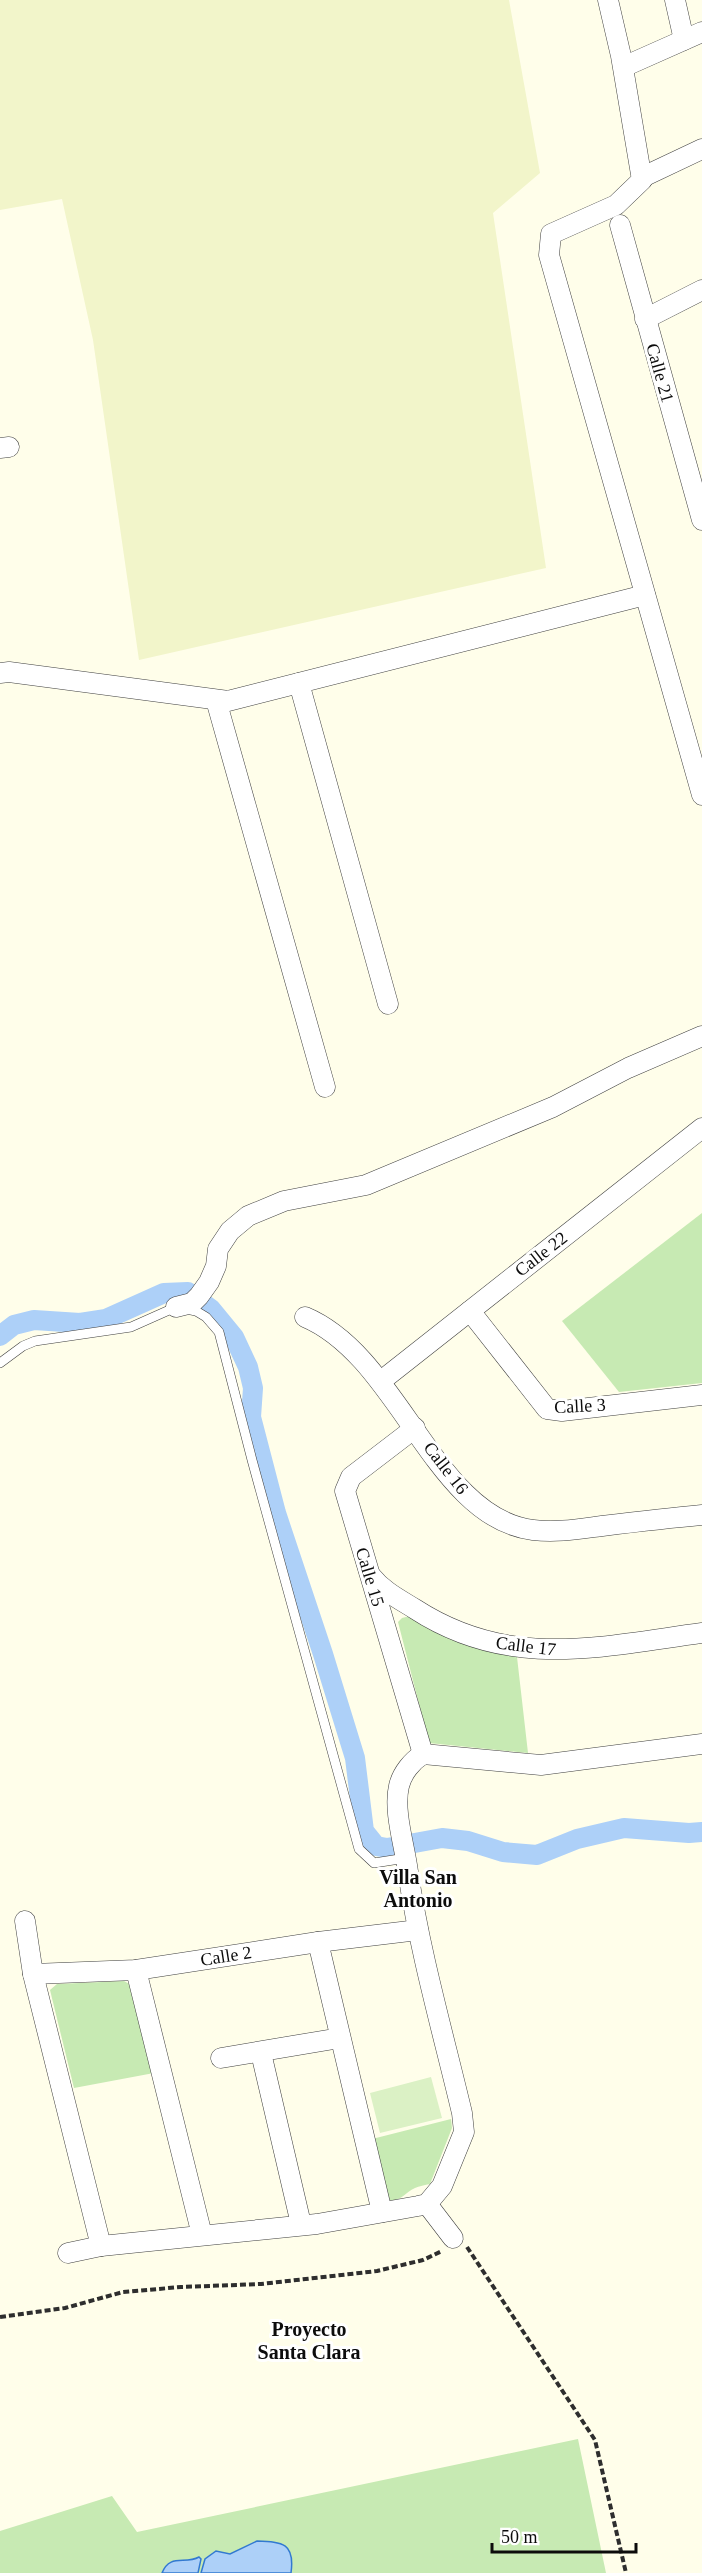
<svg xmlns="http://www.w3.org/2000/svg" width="702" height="2573" font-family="Georgia,serif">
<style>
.farmland{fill:#f2f5ca}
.green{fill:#c7eab3}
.pitch{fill:#dbf1c5}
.water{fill:#add0f8;stroke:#3279d1;stroke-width:1.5}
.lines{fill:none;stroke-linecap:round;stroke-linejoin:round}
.canal{stroke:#add0f8;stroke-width:20}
.service-casing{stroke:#3f3f3f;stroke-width:10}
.minor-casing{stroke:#3f3f3f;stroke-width:21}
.path{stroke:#2e2e2e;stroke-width:4;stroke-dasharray:6 3;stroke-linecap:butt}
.service{stroke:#fff;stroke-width:9}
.minor{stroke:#fff;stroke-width:20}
.labels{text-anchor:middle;stroke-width:6;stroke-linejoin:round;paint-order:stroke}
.street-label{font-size:18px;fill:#0c0c0c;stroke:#fff}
.neighbourhood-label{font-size:20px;font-weight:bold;fill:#0c0c0c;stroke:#fff}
</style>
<rect width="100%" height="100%" fill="#fffeea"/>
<polygon class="farmland" points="0,0 509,0 540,173 493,213 546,568 139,660 93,340 62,199 0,210"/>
<g class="green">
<polygon points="702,1213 702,1383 619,1392 562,1321"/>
<polygon points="410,1616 482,1649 517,1657 528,1753 429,1743 398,1622 402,1618"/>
<polygon points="124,1981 131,1985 154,2073 74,2088 50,1990 57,1984"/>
<path d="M 451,2119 L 452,2128 L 430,2184 C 425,2185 419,2186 415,2188 C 404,2193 402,2202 387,2200 L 372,2139 Z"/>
<polygon points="578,2439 606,2573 0,2573 0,2531 112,2496 137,2532"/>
</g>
<polygon class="pitch" points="431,2077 442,2118 380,2133 370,2093"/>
<g class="water">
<path d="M 257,2541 C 283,2542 295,2543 291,2573 L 201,2573 L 205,2559 L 216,2551 L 230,2554 Z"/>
<path d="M 199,2557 L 201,2559 L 198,2573 L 162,2573 C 170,2553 185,2565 199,2557 Z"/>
</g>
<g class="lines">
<polyline class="canal" points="0,1336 14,1325 34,1320 80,1323 106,1319 164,1293 188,1292 211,1309 234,1337 248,1367 253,1388 251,1417 276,1513 323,1654 355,1758 364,1831 376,1846 387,1848 442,1838 468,1841 503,1852 537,1855 577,1839 624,1828 689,1833 702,1832"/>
<g class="service-casing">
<polyline id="service" points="0,1363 23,1346 35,1341 131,1327 176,1307 196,1311 206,1317 219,1332 252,1460 359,1849 374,1863 406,1858"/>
</g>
<g class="minor-casing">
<g id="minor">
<polyline points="608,0 621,56 642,180 616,205 551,234 549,255 702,795"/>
<polyline points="675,0 684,40"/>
<polyline points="630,64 702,32"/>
<polyline points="647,175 702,149"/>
<polyline points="620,225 702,520"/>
<polyline points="645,319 702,290"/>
<polyline points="0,448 9,447"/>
<polyline points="0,673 9,672 228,701 645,595"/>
<polyline points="299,683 388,1004"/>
<polyline points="216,700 325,1087"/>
<polyline points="176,1307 192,1303 199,1296 209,1282 216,1266 218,1249 230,1231 248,1216 284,1201 366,1185 553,1107 628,1068 702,1036"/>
<polyline points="470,1311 547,1409 562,1411 702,1395"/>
<path d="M 305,1317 C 400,1357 434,1518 533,1530 C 556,1533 579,1529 602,1526 C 635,1522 669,1518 702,1515"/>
<polyline points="381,1381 702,1128"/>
<polyline points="415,1428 351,1477 345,1491 423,1754 541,1765 702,1744"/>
<path d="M 371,1576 C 383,1591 399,1599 415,1609 C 509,1670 598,1647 702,1633"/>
<polyline points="25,1921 33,1974 101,2246"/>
<polyline points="318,1942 382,2212"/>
<polyline points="136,1970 202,2235"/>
<polyline points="33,1974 136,1970 318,1942 418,1930"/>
<polyline points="261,2053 301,2224"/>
<polyline points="221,2058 340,2038"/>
<polyline points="427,2204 453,2238"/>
<path d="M 68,2253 L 101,2246 L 317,2224 L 418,2206 L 427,2204 L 442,2186 L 464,2132 L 462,2113 C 443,2033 420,1953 408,1872 C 405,1847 393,1811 399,1786 C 402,1773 412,1761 423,1754"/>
</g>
</g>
<g class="path">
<polyline points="467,2247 595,2440 626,2573"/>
<polyline points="0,2317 65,2308 123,2292 181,2287 261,2284 377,2271 423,2260 442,2251"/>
</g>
<use href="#service" class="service"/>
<use href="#minor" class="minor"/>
</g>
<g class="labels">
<g class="street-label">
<text transform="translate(660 373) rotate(74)" y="6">Calle 21</text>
<text transform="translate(541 1254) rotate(-38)" y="6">Calle 22</text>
<text transform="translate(580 1406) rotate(-3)" y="6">Calle 3</text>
<text transform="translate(446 1468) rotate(52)" y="6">Calle 16</text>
<text transform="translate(370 1577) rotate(73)" y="6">Calle 15</text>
<text transform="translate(526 1646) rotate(7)" y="6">Calle 17</text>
<text transform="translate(226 1956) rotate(-9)" y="6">Calle 2</text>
</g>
<g class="neighbourhood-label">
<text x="418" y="1884">Villa San<tspan x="418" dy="23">Antonio</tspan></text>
<text x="309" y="2336">Proyecto<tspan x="309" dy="23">Santa Clara</tspan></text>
</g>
</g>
<path d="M492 2543v9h144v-9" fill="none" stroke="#0c0c0c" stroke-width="3"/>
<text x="501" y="2543" font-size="18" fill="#0c0c0c" stroke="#ffffff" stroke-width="4.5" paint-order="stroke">50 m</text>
</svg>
